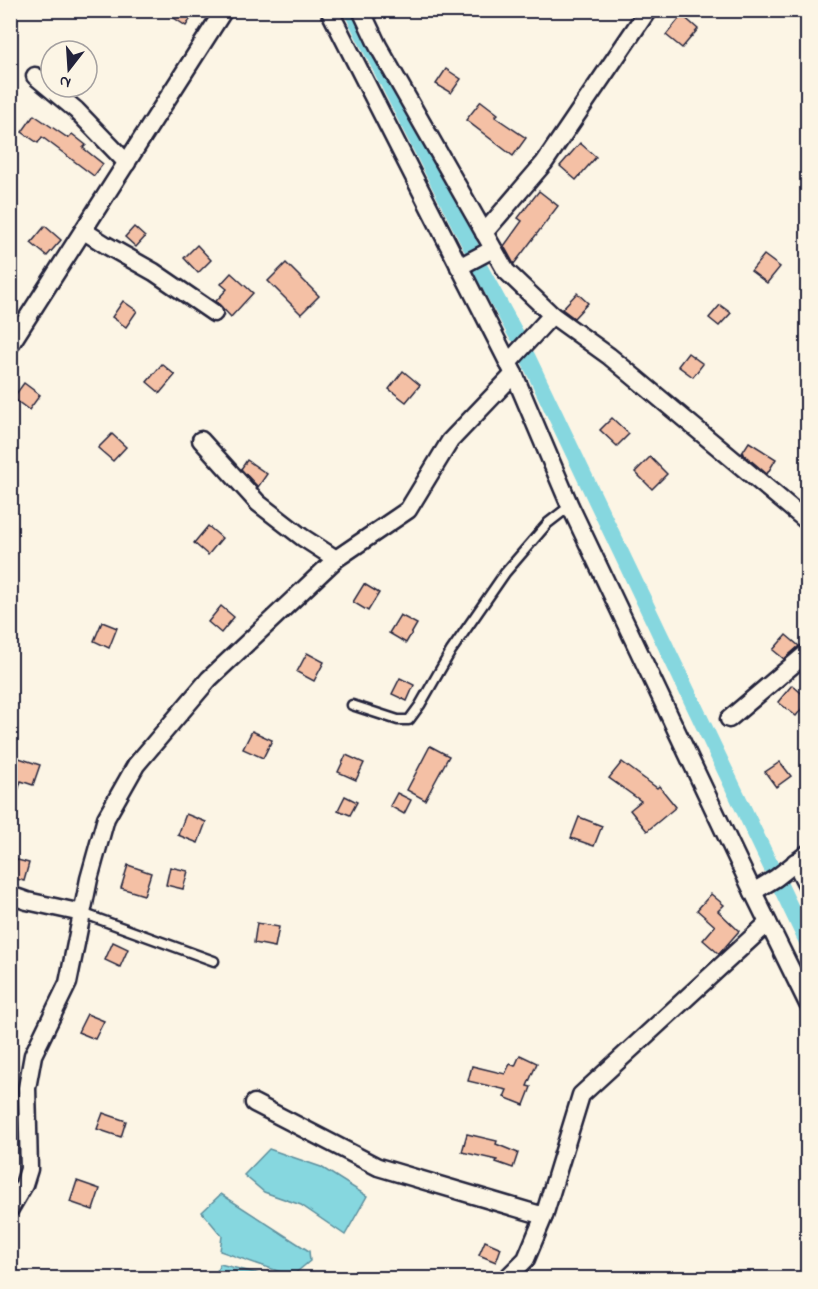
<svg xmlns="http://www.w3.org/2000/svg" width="818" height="1289" font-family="'Indie Flower',sans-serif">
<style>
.water{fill:#86d7df;stroke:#5e8f9d;stroke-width:1.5}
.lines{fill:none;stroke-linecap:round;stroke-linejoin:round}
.canal{stroke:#86d7df;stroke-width:16}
.building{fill:#f4c0a5;stroke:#22223b;stroke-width:1.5}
.lane-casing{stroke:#22223b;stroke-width:13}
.street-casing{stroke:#22223b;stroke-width:21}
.lane{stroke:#fcf5e5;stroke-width:8}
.street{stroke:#fcf5e5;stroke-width:16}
</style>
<rect width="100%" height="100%" fill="#fcf5e5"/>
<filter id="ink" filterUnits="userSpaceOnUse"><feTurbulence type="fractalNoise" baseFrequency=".0167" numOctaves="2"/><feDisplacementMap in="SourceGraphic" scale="12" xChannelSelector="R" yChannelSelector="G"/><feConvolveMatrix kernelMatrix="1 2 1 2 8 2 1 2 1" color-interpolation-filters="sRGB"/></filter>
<g filter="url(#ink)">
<g class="water">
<polygon points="269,1149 321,1167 367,1196 345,1235 301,1205 264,1192 244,1175"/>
<polygon points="221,1194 309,1251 310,1261 292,1276 220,1251 222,1236 202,1212"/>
<polygon points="220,1264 275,1278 214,1278"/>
</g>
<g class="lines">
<g class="canal">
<polyline points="351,10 471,247"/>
<polyline points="479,266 516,334"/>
<polyline points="527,356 808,944"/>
</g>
</g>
<g class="building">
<polygon points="162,10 196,10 186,26"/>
<polygon points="682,15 698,29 682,48 666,35"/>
<polygon points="446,69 461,79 451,93 436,84"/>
<polygon points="481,101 498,114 495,117 526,138 513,156 466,120"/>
<polygon points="34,115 68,138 72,134 86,145 83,148 103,164 94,176 42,137 38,143 22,132"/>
<polygon points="580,143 596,157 576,180 560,166"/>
<polygon points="539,191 558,206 514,264 504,246 522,221 518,218"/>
<polygon points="45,226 61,240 47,256 31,243"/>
<polygon points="134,227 145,237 136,247 125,237"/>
<polygon points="197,245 211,260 198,273 184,258"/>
<polygon points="764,255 780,267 767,283 751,271"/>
<polygon points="286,263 319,296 301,314 268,281"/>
<polygon points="231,273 253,293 231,317 216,301 227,289 221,284"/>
<polygon points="577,293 588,303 574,318 562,309"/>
<polygon points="123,301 137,311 126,327 112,317"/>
<polygon points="720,305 731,313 719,326 709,318"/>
<polygon points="688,353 703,364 693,377 678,366"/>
<polygon points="162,364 175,375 160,393 147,382"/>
<polygon points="403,371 420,385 406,402 389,389"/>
<polygon points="24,383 40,395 29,410 13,398"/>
<polygon points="612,418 629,434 617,446 600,430"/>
<polygon points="112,434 126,447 113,461 98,448"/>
<polygon points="749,442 776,459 767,474 742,453"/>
<polygon points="650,457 667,474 652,489 635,472"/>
<polygon points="247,460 267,474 258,487 241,469"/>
<polygon points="208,526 222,538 208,555 194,543"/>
<polygon points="364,584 379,593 368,611 353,602"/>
<polygon points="221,606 234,617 221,633 208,622"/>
<polygon points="400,615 417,624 406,643 389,633"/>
<polygon points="102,622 117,628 109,648 94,641"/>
<polygon points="786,635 799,646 784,659 773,650"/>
<polygon points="307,653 324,662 314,681 297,672"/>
<polygon points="400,678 414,685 407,701 392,694"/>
<polygon points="792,685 807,698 807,702 796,716 778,702"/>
<polygon points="252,731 272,740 263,758 243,749"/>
<polygon points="430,746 449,756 425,800 407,790"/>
<polygon points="10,755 40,765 33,785 21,781 14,804 10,804"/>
<polygon points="346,755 364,763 356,780 338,772"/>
<polygon points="622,762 657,788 659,786 676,807 647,831 630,810 641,801 609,778"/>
<polygon points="780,762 791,776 776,787 765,772"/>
<polygon points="397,793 411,800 404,814 390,806"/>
<polygon points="345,796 357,802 350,815 338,810"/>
<polygon points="186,814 206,822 198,843 178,835"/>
<polygon points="579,817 602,826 594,846 571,838"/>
<polygon points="10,858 29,863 24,881 10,877"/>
<polygon points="128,865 151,873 144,895 121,888"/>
<polygon points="170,867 188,871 183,889 166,885"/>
<polygon points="711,894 724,905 718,911 739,931 719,954 703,940 715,926 697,910"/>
<polygon points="257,923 279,927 275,947 254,943"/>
<polygon points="113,942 128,949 120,967 105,960"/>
<polygon points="87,1014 104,1021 95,1039 78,1032"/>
<polygon points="520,1055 537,1063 527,1086 531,1087 524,1105 504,1097 507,1090 468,1081 472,1066 505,1074 510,1064 515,1066"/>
<polygon points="103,1113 126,1121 121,1137 97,1129"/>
<polygon points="467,1134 497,1141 496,1144 518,1153 513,1168 496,1162 497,1160 462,1152"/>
<polygon points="77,1181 100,1189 93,1210 70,1202"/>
<polygon points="485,1241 501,1248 496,1262 479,1255"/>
</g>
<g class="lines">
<g class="lane-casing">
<g id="lane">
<polyline points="352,705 398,720 409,720 420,705 451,651 505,573 548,523 570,506"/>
<polyline points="82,913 214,961"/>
</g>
</g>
<g class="street-casing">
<g id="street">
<polyline points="329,10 514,374 570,506 753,892 808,1004"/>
<polyline points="361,10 378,46 506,271 552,315 609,356 808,522"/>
<polyline points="35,76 76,110 127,163"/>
<polyline points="84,231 106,245 154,272 214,313"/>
<polyline points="484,233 544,163 648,10"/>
<polyline points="459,267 493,249"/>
<polyline points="10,345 224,10"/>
<polyline points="508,363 552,315"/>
<polyline points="201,440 258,503 302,537 336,559"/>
<polyline points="729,719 808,652"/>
<polyline points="795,862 808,887"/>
<polyline points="753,892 776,878 808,853"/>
<polyline points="10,895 27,901 82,913"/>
<polyline points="254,1103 378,1167 544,1216"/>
<polyline points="10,1209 24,1185 29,1169 27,1088 33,1055 68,983 89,879 106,818 136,765 209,679 336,559 408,510 450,441 514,374"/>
<polyline points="507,1278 526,1259 544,1216 581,1095 768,923"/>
</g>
</g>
<use href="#lane" class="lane"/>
<use href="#street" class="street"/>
</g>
</g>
<rect width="818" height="1289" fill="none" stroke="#fcf5e5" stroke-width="36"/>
<rect x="18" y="18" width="782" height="1253" fill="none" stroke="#22223b" stroke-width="2" filter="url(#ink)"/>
<g transform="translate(69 69) rotate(197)"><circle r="28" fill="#fcf5e5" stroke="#a5a1a1" stroke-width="1.5"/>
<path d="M0-4.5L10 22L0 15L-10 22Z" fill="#22223b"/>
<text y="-9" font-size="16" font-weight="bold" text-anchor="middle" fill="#22223b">N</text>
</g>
</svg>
